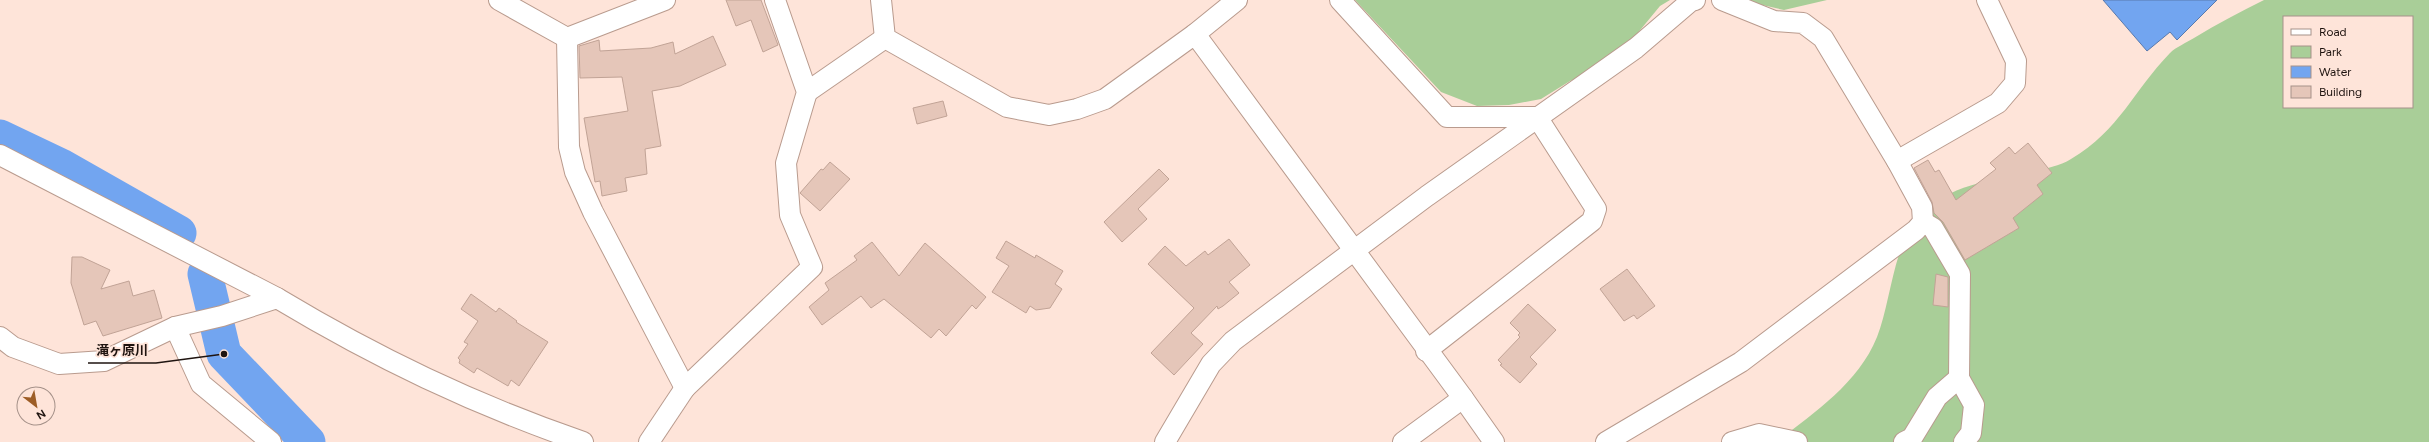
<svg xmlns="http://www.w3.org/2000/svg" width="2429" height="442" font-family="Figtree,'Noto Sans JP',sans-serif">
<style>
.green{fill:#a9ce98;fill-rule:evenodd}
.water{fill:#72a5f0;stroke:#597aad}
.lines{fill:none;stroke-linecap:round;stroke-linejoin:round}
.river{stroke:#72a5f0;stroke-width:35}
.building{fill:#e5c6b9;stroke:#c1a396}
.minor-casing{stroke:#b99b8e;stroke-width:22}
.minor{stroke:#fff;stroke-width:20}
.leader{fill:none;stroke:#1f1410;stroke-width:1.5}
.callout-dot{fill:#1f1410;stroke:#fee4d9;stroke-width:1.5}
.callout-label{font-size:13px;text-anchor:middle;font-weight:bold;fill:#1f1410;stroke:#fee4d9;stroke-width:3.5;stroke-linejoin:round;paint-order:stroke}
</style>
<rect width="100%" height="100%" fill="#fee4d9"/>
<g class="green">
<polygon points="1355,0 1670,0 1660,6 1613,63 1570,81 1541,99 1509,105 1477,106 1441,92"/>
<polygon points="1740,0 1827,0 1784,10"/>
<path d="M 2264,0 L 2429,0 L 2429,442 L 1777,442 C 1814,412 1858,384 1877,337 C 1891,302 1893,245 1919,216 C 1948,185 1991,180 2031,172 C 2044,169 2060,166 2071,159 C 2120,130 2133,91 2170,53 C 2176,47 2186,43 2194,38 C 2217,24 2240,12 2264,0 ZM 2284,17 L 2412,17 L 2412,107 L 2284,107 Z"/>
</g>
<polygon class="water" points="2103,0 2217,0 2177,40 2170,32 2147,51"/>
<g class="lines">
<g class="river">
<polyline points="0,137 61,166 179,233"/>
<polyline points="205,274 224,354 308,442"/>
</g>
</g>
<g class="building">
<polygon points="726,0 761,0 778,45 763,52 751,20 736,26"/>
<polygon points="713,36 726,65 680,86 652,91 661,146 645,149 647,174 625,178 627,191 602,196 600,181 595,182 584,118 628,111 622,77 580,78 579,46 599,40 600,51 651,48 673,42 675,54"/>
<polygon points="943,101 947,116 917,124 913,108"/>
<polygon points="2028,143 2052,173 2037,185 2043,194 2013,218 2019,228 1965,260 1943,222 1934,213 1932,202 1914,168 1928,160 1935,172 1939,170 1956,200 1996,169 1990,163 2009,147 2015,154"/>
<polygon points="830,162 850,179 820,211 800,193 821,169 823,170"/>
<polygon points="1159,169 1169,179 1138,209 1147,219 1122,242 1104,222"/>
<polygon points="1229,239 1250,265 1229,282 1239,293 1223,306 1218,309 1217,306 1191,333 1203,344 1174,375 1151,353 1194,308 1148,264 1165,246 1186,266 1205,251 1208,255"/>
<polygon points="1006,241 1035,258 1036,255 1063,271 1055,284 1062,289 1050,308 1036,310 1030,306 1026,313 992,292 1009,266 996,258"/>
<polygon points="872,242 899,276 925,243 986,297 976,309 972,305 946,336 939,329 931,338 884,299 871,308 861,296 822,325 809,307 829,290 825,283 857,260 854,256"/>
<polygon points="72,257 82,257 110,270 101,289 129,281 133,296 154,290 162,318 103,336 96,321 84,325 71,283"/>
<polygon points="1627,269 1655,306 1637,319 1634,315 1624,321 1600,289"/>
<polygon points="1936,274 1948,277 1948,307 1933,305"/>
<polygon points="471,294 496,312 499,308 517,321 516,322 548,342 519,386 511,380 508,386 477,368 474,373 459,363 460,360 458,358 468,344 464,342 478,321 461,309"/>
<polygon points="1528,304 1556,330 1530,357 1537,364 1520,383 1500,365 1502,364 1498,360 1520,337 1518,335 1520,333 1510,323"/>
</g>
<g class="lines">
<g class="minor-casing">
<g id="minor">
<polyline points="499,0 567,38"/>
<polyline points="881,0 885,38 1007,107 1049,115 1077,109 1105,99 1195,34 1463,398 1403,442"/>
<polyline points="1340,0 1447,117 1537,117 1596,209 1592,221 1426,351"/>
<polyline points="1195,34 1237,0"/>
<polyline points="567,38 569,147 575,172 593,212 685,388 812,267 790,215 786,163 807,92 775,0"/>
<polyline points="567,38 665,0"/>
<polyline points="807,92 885,38"/>
<polyline points="0,155 277,298"/>
<polyline points="1897,161 1998,103 2015,83 2016,61 1987,0"/>
<polyline points="1923,222 1933,228 1960,274 1959,378 1974,405 1971,433 1964,442"/>
<polyline points="175,327 201,384 271,442"/>
<path d="M 0,337 L 13,347 L 59,364 L 104,361 L 175,327 L 222,316 L 277,298 C 377,358 473,404 583,442"/>
<polyline points="1463,398 1494,442"/>
<polyline points="649,442 685,388"/>
<polyline points="1165,442 1211,364 1233,341 1427,196 1636,48 1691,1 1695,0"/>
<polyline points="1606,442 1741,362 1916,230 1923,222 1922,207 1897,161 1823,38 1803,23 1774,21 1722,0"/>
<polyline points="1732,442 1759,434 1797,442"/>
<polyline points="1904,442 1912,438 1937,397 1959,378"/>
</g>
</g>
<use href="#minor" class="minor"/>
</g>
<path class="leader" d="M224 354L156 363H88"/>
<circle class="callout-dot" cx="224" cy="354" r="4"/>
<g class="callout-label">
<text x="122" y="355">滝ヶ原川</text>
</g>
<rect x="2283" y="16" width="130" height="92" fill="#fee4d9" stroke="#a59189"/>
<rect x="2291" y="29" width="20" height="6" fill="#ffffff" stroke="#a59189"/>
<text x="2319" y="36" font-size="12" fill="#1f1410">Road</text>
<rect x="2291" y="46" width="20" height="12" fill="#a9ce98" stroke="#a59189"/>
<text x="2319" y="56" font-size="12" fill="#1f1410">Park</text>
<rect x="2291" y="66" width="20" height="12" fill="#72a5f0" stroke="#a59189"/>
<text x="2319" y="76" font-size="12" fill="#1f1410">Water</text>
<rect x="2291" y="86" width="20" height="12" fill="#e5c6b9" stroke="#a59189"/>
<text x="2319" y="96" font-size="12" fill="#1f1410">Building</text>
<g transform="translate(36 406) rotate(149)"><circle r="19" fill="#fee4d9" stroke="#a59189"/>
<path d="M0-3L7 15L0 10L-7 15Z" fill="#9d5d26"/>
<text y="-6" font-size="11" font-weight="bold" text-anchor="middle" fill="#1f1410">N</text>
</g>
</svg>
